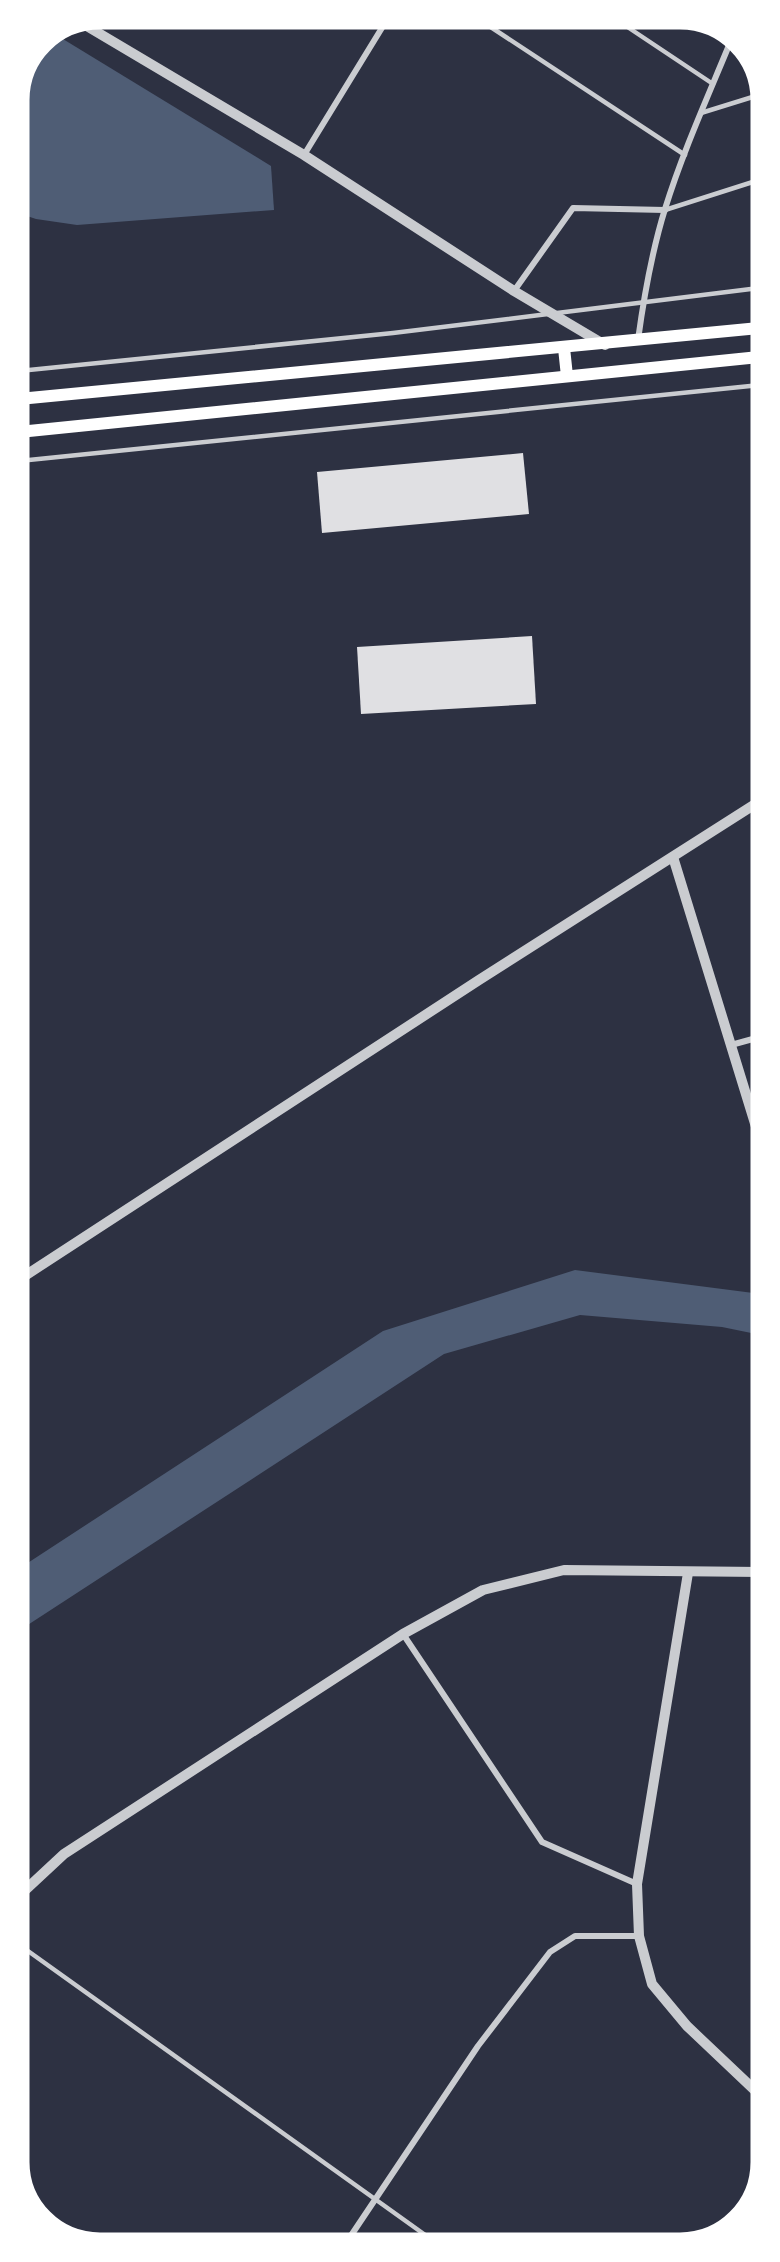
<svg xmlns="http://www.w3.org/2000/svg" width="780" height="2262" font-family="'PT Sans Narrow',sans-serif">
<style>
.water{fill:#4f5d75}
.building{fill:#e0e0e3}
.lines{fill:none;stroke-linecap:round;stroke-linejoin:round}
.service{stroke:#caccd0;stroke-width:4.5}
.minor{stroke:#caccd0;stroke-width:6}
.tertiary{stroke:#caccd0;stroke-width:10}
.secondary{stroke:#fff;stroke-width:12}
.rim{fill:none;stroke:#fff;stroke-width:3}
</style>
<rect width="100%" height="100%" fill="#2d3142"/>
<g class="water">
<polygon points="58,36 271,166 274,210 77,225 36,219 18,213 18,96 42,42"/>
<polygon points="575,1270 761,1294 761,1335 722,1327 580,1315 444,1354 20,1630 20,1568 383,1331"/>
</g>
<g class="building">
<polygon points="523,453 529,514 322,533 317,472"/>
<polygon points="532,636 536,704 361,714 357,647"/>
</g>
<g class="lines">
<g class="service">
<polyline points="477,18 685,155"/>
<polyline points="614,18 713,84"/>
<polyline points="701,113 759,95"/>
<polyline points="665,210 759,180"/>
<polyline points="557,313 759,288"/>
<polyline points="19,371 393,333 548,314"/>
<polyline points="19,461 760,385"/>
<polyline points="21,1946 435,2242"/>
</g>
<g class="minor">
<polyline points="304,155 388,18"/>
<polyline points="514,291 573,208 665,210"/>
<path d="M 638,340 C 644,296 652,251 665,209 C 683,151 709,94 732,38"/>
<polyline points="731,1045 760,1037"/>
<polyline points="403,1634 542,1842 637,1884"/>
<polyline points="346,2243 478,2046 550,1952 575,1936 639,1936"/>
</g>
<g class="tertiary">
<polyline points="85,25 304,155 514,291 605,345"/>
<polyline points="673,857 761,1143"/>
<polyline points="20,1279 479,980 760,801"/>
<polyline points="688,1573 637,1884 639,1936 652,1984 687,2026 762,2097"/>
<polyline points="21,1894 64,1854 403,1634 483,1590 564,1570 761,1572"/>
</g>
<g class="secondary">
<polyline points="564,348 567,376"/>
<polyline points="19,399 759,328"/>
<polyline points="19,432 759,357"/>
</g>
</g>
<path d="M0 0H780V2262H0ZM100 28H680A72 72 0 0 1 752 100V2162A72 72 0 0 1 680 2234H100A72 72 0 0 1 28 2162V100A72 72 0 0 1 100 28Z" fill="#fff" fill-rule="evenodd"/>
<path class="rim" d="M100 28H680A72 72 0 0 1 752 100V2162A72 72 0 0 1 680 2234H100A72 72 0 0 1 28 2162V100A72 72 0 0 1 100 28Z"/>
</svg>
